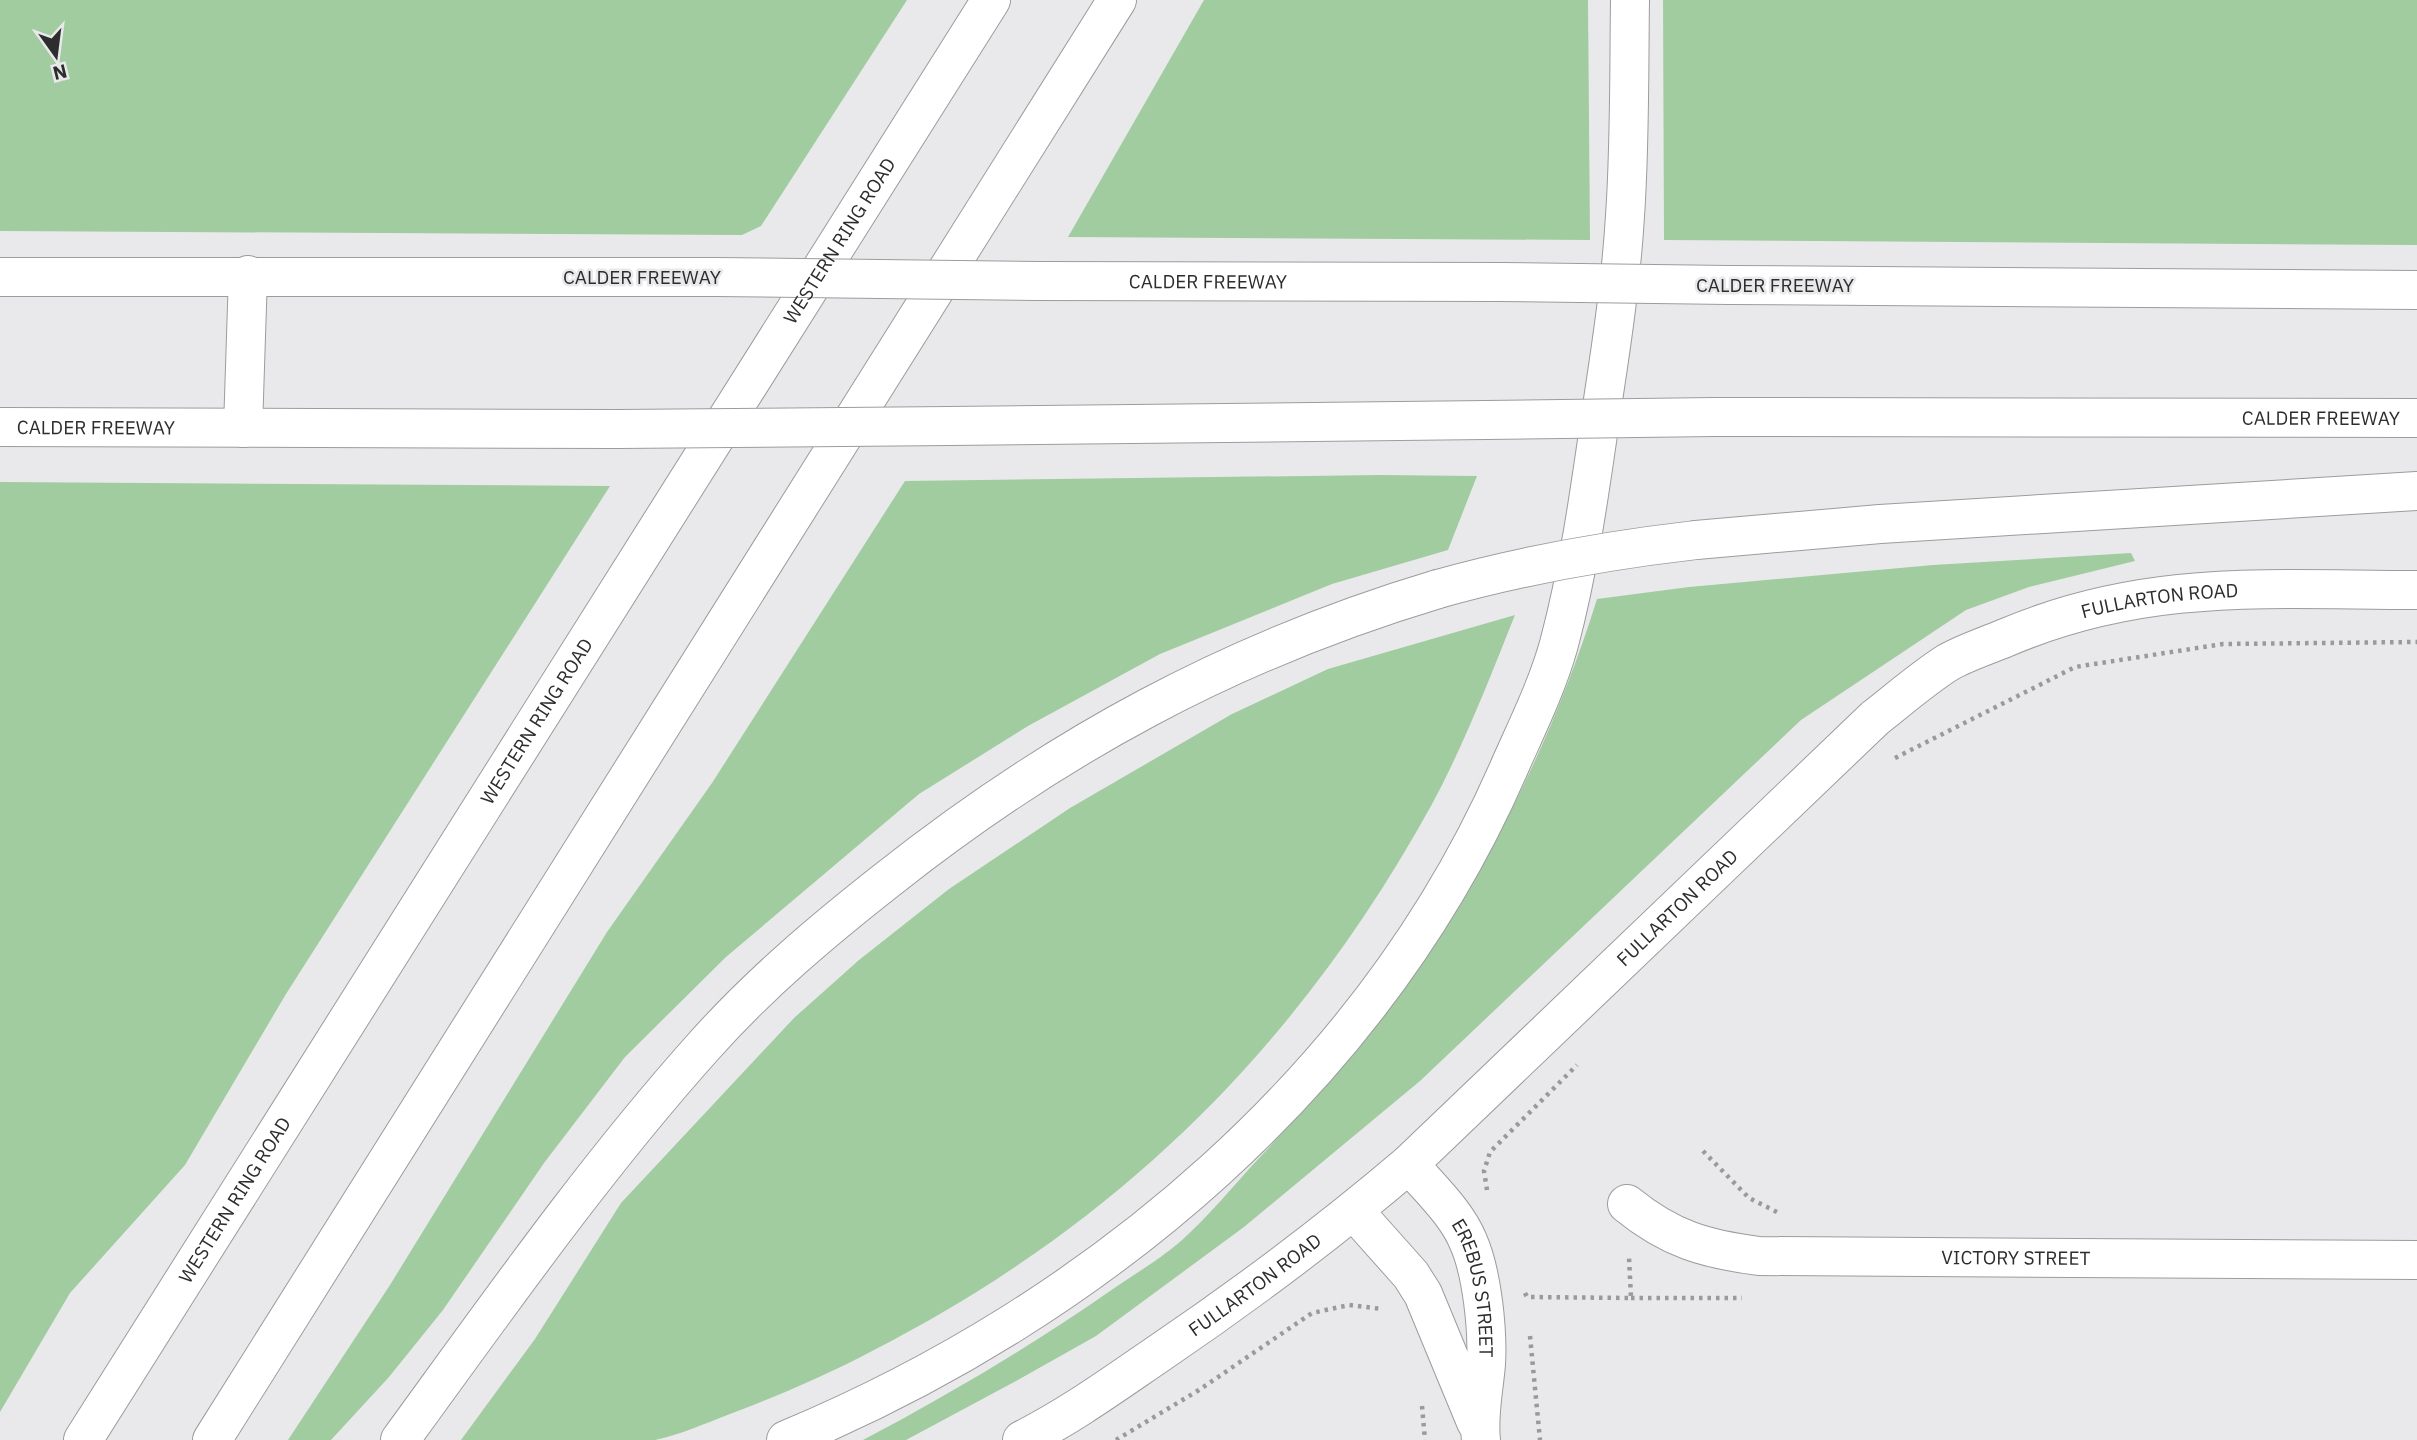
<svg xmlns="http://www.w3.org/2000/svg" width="2417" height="1440" font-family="'IBM Plex Sans',sans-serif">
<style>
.grass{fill:#a0cc9f}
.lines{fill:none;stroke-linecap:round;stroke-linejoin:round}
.minor-casing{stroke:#9c9c9f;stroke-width:40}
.major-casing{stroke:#9c9c9f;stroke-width:40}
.highway-casing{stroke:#9c9c9f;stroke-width:40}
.path{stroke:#9a9a9c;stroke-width:4.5;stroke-dasharray:3.5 5;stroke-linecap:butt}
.minor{stroke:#fff;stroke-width:38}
.major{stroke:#fff;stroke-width:38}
.highway{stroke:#fff;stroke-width:38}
.highway-bridge-casing{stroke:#9c9c9f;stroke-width:40;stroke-linecap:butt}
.highway-bridge{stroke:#fff;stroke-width:38}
.labels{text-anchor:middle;stroke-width:5;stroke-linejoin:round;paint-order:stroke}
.street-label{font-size:19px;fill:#2d2d2e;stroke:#e9e9ec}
</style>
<rect width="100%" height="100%" fill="#e9e9ec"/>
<g class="grass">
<polygon points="0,0 907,0 761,226 742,235 0,231"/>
<polygon points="1204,0 1588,0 1590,240 1068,237"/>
<polygon points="1663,0 2417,0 2417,245 1664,240"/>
<polygon points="1380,475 1477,476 1448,550 1332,584 1160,654 1028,726 919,794 726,957 625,1057 544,1163 443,1310 389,1377 331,1440 288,1440 390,1285 607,932 712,783 905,481"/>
<polygon points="0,482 610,486 286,994 185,1165 70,1293 0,1412"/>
<path d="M 2131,553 L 2135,561 L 2029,587 L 1966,610 L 1801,720 L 1420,1081 L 1244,1227 L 1096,1336 L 1016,1381 L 906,1440 L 863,1440 C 948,1395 1031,1346 1110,1291 C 1133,1275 1159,1260 1181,1241 C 1209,1216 1234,1185 1260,1157 C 1417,991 1528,819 1597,599 L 1689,587 L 1933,565 Z"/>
<path d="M 1515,615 C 1489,680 1464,745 1431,806 C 1298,1047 1119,1224 874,1350 C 827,1375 780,1395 730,1414 C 706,1423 680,1435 655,1440 C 637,1440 616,1440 598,1440 C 552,1440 507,1440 461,1440 L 535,1339 L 621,1203 L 794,1018 L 859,960 L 949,889 L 1070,808 L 1232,714 L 1328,669 Z"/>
</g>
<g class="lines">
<g class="minor-casing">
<g id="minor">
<polyline points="243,428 248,275"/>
<path id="s1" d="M 1409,1164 C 1429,1188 1456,1212 1468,1241 C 1482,1272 1488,1330 1486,1364 C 1484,1389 1478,1415 1481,1440"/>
<path id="s2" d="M 1627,1204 C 1670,1239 1705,1249 1759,1256 L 2417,1260"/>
<polyline points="1354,1211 1411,1275 1423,1294 1476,1422"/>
</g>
</g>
<g class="major-casing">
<g id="major">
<path id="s3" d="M 1022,1440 C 1070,1416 1114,1384 1158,1354 C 1245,1295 1329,1232 1409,1164 L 1875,718 C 1898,700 1922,679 1947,663 C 1964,653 1986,646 2005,638 C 2146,578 2269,590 2417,590"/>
</g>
</g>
<g class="highway-casing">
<g id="highway">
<polyline points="0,277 716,277"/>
<path id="s4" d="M 1038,281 L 1501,282"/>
<polyline points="1729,285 2417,290"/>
<path id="s5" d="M 1714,417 L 2417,418"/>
<polyline points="949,426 1486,420"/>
<path id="s6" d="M 0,427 L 618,429"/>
<polyline points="1696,540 1880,524 2417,491"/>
<path id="s7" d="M 83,1440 L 991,0"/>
<polyline points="212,1440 1117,0"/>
<path d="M 400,1440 C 497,1307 593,1170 703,1047 C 758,985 822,931 887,880 C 1056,746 1231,651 1438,589"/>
<path d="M 786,1440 C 1098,1310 1377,1076 1512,761 C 1529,723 1548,684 1559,644 C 1579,569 1590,490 1601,413 C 1611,348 1621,282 1625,216 C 1630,145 1629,72 1630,0"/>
</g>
</g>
<g class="path">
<polyline points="1895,758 2075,667 2223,644 2417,642"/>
<polyline points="1703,1151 1749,1198 1779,1213"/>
<polyline points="1487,1190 1484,1171 1490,1152 1577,1065"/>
<polyline points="1525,1293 1527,1297 1631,1298 1629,1257"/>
<polyline points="1631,1298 1742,1298"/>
<polyline points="1530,1336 1540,1440"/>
<polyline points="1422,1406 1425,1440"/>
<polyline points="1116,1440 1199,1390 1312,1313 1349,1305 1382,1309"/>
</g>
<use href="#minor" class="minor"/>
<use href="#major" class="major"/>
<use href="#highway" class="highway"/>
<g class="highway-bridge-casing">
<g id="highway-bridge">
<polyline points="716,277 1038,281"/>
<polyline points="1501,282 1729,285"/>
<polyline points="1486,420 1714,417"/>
<polyline points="618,429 949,426"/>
<path d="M 1438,589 C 1523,565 1609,550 1696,540"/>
</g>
</g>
<use href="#highway-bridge" class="highway-bridge"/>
</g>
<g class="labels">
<g class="street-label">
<text dy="7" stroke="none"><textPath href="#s7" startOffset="1418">WESTERN RING ROAD</textPath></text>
<text x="642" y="284">CALDER FREEWAY</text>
<text dy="7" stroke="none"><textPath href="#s4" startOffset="170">CALDER FREEWAY</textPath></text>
<text x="1775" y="292">CALDER FREEWAY</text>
<text dy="7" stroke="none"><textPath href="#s5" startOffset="607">CALDER FREEWAY</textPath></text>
<text dy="7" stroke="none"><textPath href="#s6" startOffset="96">CALDER FREEWAY</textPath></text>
<text dy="7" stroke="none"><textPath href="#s3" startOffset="1435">FULLARTON ROAD</textPath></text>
<text dy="7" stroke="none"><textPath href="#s7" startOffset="850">WESTERN RING ROAD</textPath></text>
<text dy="7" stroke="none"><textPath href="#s3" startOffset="847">FULLARTON ROAD</textPath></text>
<text dy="7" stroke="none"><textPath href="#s7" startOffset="284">WESTERN RING ROAD</textPath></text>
<text dy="7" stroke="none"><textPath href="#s2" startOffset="401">VICTORY STREET</textPath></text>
<text dy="7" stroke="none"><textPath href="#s3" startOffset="280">FULLARTON ROAD</textPath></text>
<text dy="7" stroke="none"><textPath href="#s1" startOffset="145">EREBUS STREET</textPath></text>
</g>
</g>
<g transform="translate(56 56) rotate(166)" stroke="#e9e9ec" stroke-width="5" paint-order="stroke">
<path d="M0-5L12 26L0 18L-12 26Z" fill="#2d2d2e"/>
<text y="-10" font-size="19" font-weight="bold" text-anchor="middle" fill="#2d2d2e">N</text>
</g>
</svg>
